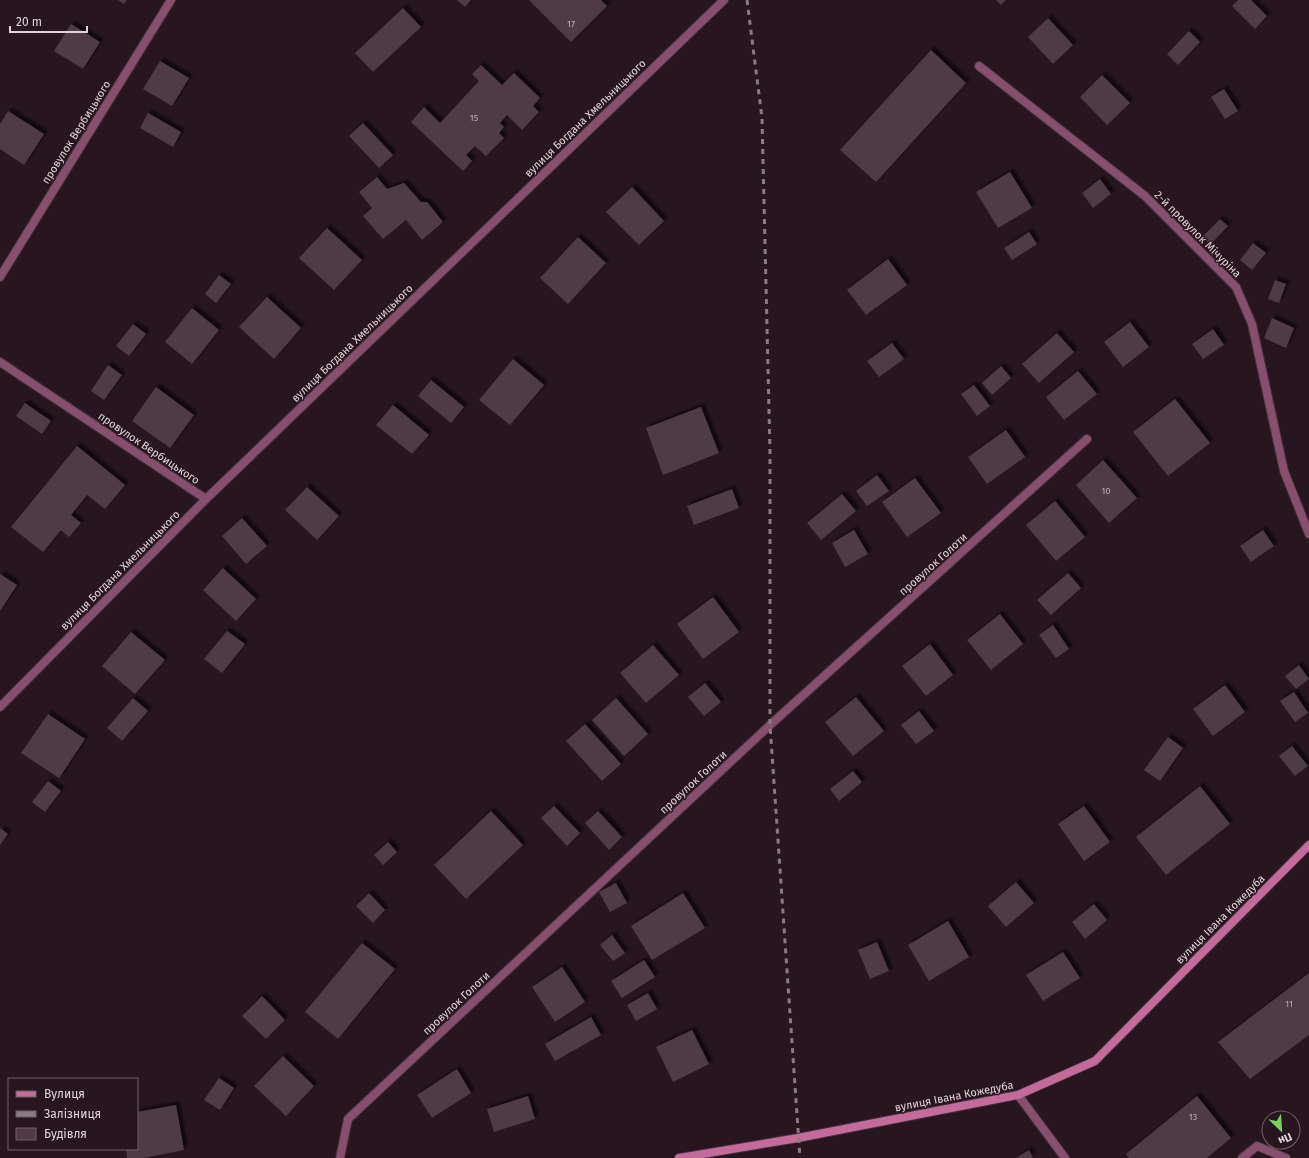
<svg xmlns="http://www.w3.org/2000/svg" width="1309" height="1158" font-family="'Fira Sans',sans-serif">
<style>
.building{fill:#503a45;filter:url(#shadow)}
.lines{fill:none;stroke-linecap:round;stroke-linejoin:round}
.street-casing{stroke:#413039;stroke-width:10}
.secondary-casing{stroke:#413039;stroke-width:10}
.street{stroke:#874f6d;stroke-width:8}
.secondary{stroke:#c56b9b;stroke-width:8}
.rail{stroke:#8a7b82;stroke-width:3;stroke-dasharray:5 5;stroke-linecap:butt}
.labels{text-anchor:middle;stroke-width:3;stroke-linejoin:round;paint-order:stroke}
.number-label{font-size:9px;fill:#bdadb4}
.street-label{font-size:11px;fill:#e1d3d9;stroke:#27151f}
</style>
<defs>
<filter id="shadow"><feDropShadow dx="3.5" dy="-3.5" stdDeviation="1" flood-color="#0009"/></filter>
</defs>
<rect width="100%" height="100%" fill="#27151f"/>
<g class="building">
<polygon points="118,0 127,0 124,4"/>
<polygon points="457,0 471,0 465,7"/>
<polygon points="529,0 601,0 607,6 571,42"/>
<polygon points="996,0 1006,0 1001,5"/>
<polygon points="1238,0 1251,0 1267,16 1255,29 1232,6"/>
<polygon points="403,8 421,27 373,72 355,53"/>
<polygon points="1048,18 1073,45 1053,64 1028,37"/>
<polygon points="71,24 100,42 83,69 54,51"/>
<polygon points="1189,31 1200,42 1178,65 1167,54"/>
<polygon points="931,50 966,83 876,182 840,150"/>
<polygon points="160,61 189,78 172,106 143,89"/>
<polygon points="481,65 502,85 514,73 540,98 533,106 539,112 522,130 507,115 500,123 504,127 499,133 504,138 486,156 475,146 466,155 472,161 463,171 411,122 424,107 440,123 479,81 472,74"/>
<polygon points="1102,75 1130,103 1107,125 1080,97"/>
<polygon points="1224,89 1238,111 1225,119 1211,97"/>
<polygon points="8,111 44,134 24,165 0,149 0,124"/>
<polygon points="148,113 181,132 173,147 140,128"/>
<polygon points="363,123 393,155 379,168 349,136"/>
<polygon points="1010,172 1032,208 998,228 976,192"/>
<polygon points="377,177 387,189 404,183 421,202 427,202 443,222 422,240 406,220 383,239 363,216 372,208 359,192"/>
<polygon points="1100,179 1111,194 1093,208 1082,193"/>
<polygon points="632,187 664,221 639,245 606,212"/>
<polygon points="1220,219 1228,226 1210,245 1202,237"/>
<polygon points="327,228 362,260 334,290 299,258"/>
<polygon points="1029,232 1037,244 1012,260 1004,248"/>
<polygon points="578,237 606,263 568,304 540,278"/>
<polygon points="1253,243 1266,253 1252,270 1240,260"/>
<polygon points="888,259 907,285 866,315 847,290"/>
<polygon points="219,275 231,284 216,303 205,294"/>
<polygon points="1275,280 1286,284 1279,303 1268,299"/>
<polygon points="267,297 301,328 274,359 239,327"/>
<polygon points="192,308 219,330 192,364 165,342"/>
<polygon points="1272,318 1294,328 1286,348 1264,338"/>
<polygon points="1130,322 1149,347 1123,367 1104,342"/>
<polygon points="133,324 146,334 129,356 116,346"/>
<polygon points="1213,329 1224,345 1203,359 1192,344"/>
<polygon points="1057,333 1074,352 1039,383 1022,364"/>
<polygon points="892,343 904,359 879,377 867,361"/>
<polygon points="513,359 544,385 510,425 479,400"/>
<polygon points="108,365 122,375 104,400 91,391"/>
<polygon points="1001,366 1011,378 992,395 982,383"/>
<polygon points="1078,371 1097,394 1064,420 1046,397"/>
<polygon points="431,380 464,407 451,423 418,396"/>
<polygon points="974,385 990,406 977,416 961,394"/>
<polygon points="156,387 194,415 170,448 132,421"/>
<polygon points="1175,399 1210,443 1168,476 1133,432"/>
<polygon points="25,403 51,421 42,434 16,416"/>
<polygon points="393,405 429,435 412,454 376,425"/>
<polygon points="701,407 719,453 663,475 646,428"/>
<polygon points="1006,430 1025,457 987,484 968,457"/>
<polygon points="77,446 125,485 105,509 87,495 71,515 81,523 69,537 61,530 43,552 11,527"/>
<polygon points="1103,460 1137,498 1109,523 1076,485"/>
<polygon points="877,475 889,491 867,506 856,491"/>
<polygon points="915,478 941,513 907,537 882,502"/>
<polygon points="307,487 339,516 317,540 285,510"/>
<polygon points="732,489 739,508 694,525 687,506"/>
<polygon points="842,494 856,511 821,540 807,523"/>
<polygon points="1055,501 1085,537 1056,561 1026,525"/>
<polygon points="242,518 267,546 246,564 222,536"/>
<polygon points="854,530 868,554 845,567 832,543"/>
<polygon points="1263,530 1274,546 1251,562 1240,546"/>
<polygon points="223,568 256,599 236,621 203,590"/>
<polygon points="1068,573 1081,588 1051,615 1037,600"/>
<polygon points="0,574 17,585 0,611"/>
<polygon points="713,597 739,632 703,659 677,624"/>
<polygon points="1000,614 1023,644 991,670 967,640"/>
<polygon points="1053,625 1069,649 1056,658 1039,635"/>
<polygon points="227,631 245,644 222,673 204,659"/>
<polygon points="131,632 165,660 135,694 102,666"/>
<polygon points="930,644 953,675 926,696 902,666"/>
<polygon points="653,645 679,675 646,703 620,673"/>
<polygon points="1299,665 1309,679 1296,689 1285,676"/>
<polygon points="705,683 721,702 704,716 688,697"/>
<polygon points="1225,685 1245,712 1213,736 1193,709"/>
<polygon points="1294,692 1308,713 1295,722 1280,701"/>
<polygon points="856,697 884,731 853,756 825,722"/>
<polygon points="133,698 148,711 122,741 107,728"/>
<polygon points="616,698 648,734 624,756 592,720"/>
<polygon points="919,711 934,731 916,744 901,725"/>
<polygon points="48,714 85,739 59,778 21,753"/>
<polygon points="585,724 621,764 602,781 566,741"/>
<polygon points="1168,737 1183,748 1160,781 1144,770"/>
<polygon points="1292,746 1308,766 1295,776 1279,756"/>
<polygon points="853,771 862,782 839,801 830,789"/>
<polygon points="48,781 61,791 45,812 32,802"/>
<polygon points="1200,786 1230,824 1166,875 1136,837"/>
<polygon points="554,806 580,833 567,846 541,818"/>
<polygon points="1084,806 1110,842 1084,861 1058,824"/>
<polygon points="491,811 523,845 466,899 434,865"/>
<polygon points="598,811 622,837 609,850 585,823"/>
<polygon points="0,828 8,834 0,845"/>
<polygon points="388,842 397,852 383,865 374,855"/>
<polygon points="1016,882 1034,903 1006,927 988,906"/>
<polygon points="616,883 627,903 610,912 599,892"/>
<polygon points="369,893 385,910 373,923 356,906"/>
<polygon points="683,893 705,928 652,960 631,926"/>
<polygon points="1094,904 1107,920 1085,939 1072,922"/>
<polygon points="948,921 969,957 929,981 908,945"/>
<polygon points="612,935 625,953 613,961 600,945"/>
<polygon points="877,942 889,971 870,979 858,950"/>
<polygon points="362,943 395,969 338,1039 305,1012"/>
<polygon points="1063,952 1080,978 1043,1001 1026,975"/>
<polygon points="644,960 655,977 622,998 611,981"/>
<polygon points="562,967 585,1002 555,1022 532,987"/>
<polygon points="1309,973 1309,1035 1250,1079 1218,1042"/>
<polygon points="648,993 657,1009 636,1021 627,1005"/>
<polygon points="262,996 285,1020 266,1039 242,1016"/>
<polygon points="591,1017 601,1035 555,1061 545,1044"/>
<polygon points="692,1030 709,1064 673,1082 656,1047"/>
<polygon points="283,1056 314,1086 286,1116 254,1086"/>
<polygon points="457,1069 471,1093 432,1118 417,1095"/>
<polygon points="219,1078 234,1088 220,1110 204,1100"/>
<polygon points="528,1096 535,1119 494,1132 487,1109"/>
<polygon points="1197,1096 1231,1138 1207,1158 1129,1158 1126,1154"/>
<polygon points="176,1105 184,1150 144,1158 127,1158 126,1149 137,1149 137,1112"/>
<polygon points="1029,1150 1033,1158 1016,1158"/>
</g>
<g class="lines">
<g class="street-casing">
<g id="street">
<polyline points="979,66 1145,196 1236,287 1252,324 1284,471 1309,534"/>
<polyline points="0,277 171,0"/>
<polyline points="0,362 206,499"/>
<polyline points="0,707 206,499 724,0"/>
<polyline points="1018,1095 1065,1158"/>
<polyline points="340,1158 348,1119 770,725 1087,439"/>
<polyline points="1242,1158 1257,1146 1286,1158"/>
</g>
</g>
<g class="secondary-casing">
<polyline id="secondary" points="679,1158 798,1138 1018,1095 1095,1061 1309,845"/>
</g>
<use href="#street" class="street"/>
<use href="#secondary" class="secondary"/>
<polyline class="rail" points="747,0 762,118 770,452 770,725 800,1158"/>
</g>
<g class="labels">
<g class="number-label">
<text x="571" y="27">17</text>
<text x="474" y="121">15</text>
<text x="1106" y="494">10</text>
<text x="1289" y="1007">11</text>
<text x="1193" y="1120">13</text>
</g>
<g class="street-label">
<text transform="translate(585 118) rotate(-44)" y="4">вулиця Богдана Хмельницького</text>
<text transform="translate(76 132) rotate(-58)" y="4">провулок Вербицького</text>
<text transform="translate(1198 234) rotate(45)" y="4">2-й провулок Мічуріна</text>
<text transform="translate(352 343) rotate(-44)" y="4">вулиця Богдана Хмельницького</text>
<text transform="translate(149 448) rotate(34)" y="4">провулок Вербицького</text>
<text transform="translate(933 564) rotate(-42)" y="4">провулок Голоти</text>
<text transform="translate(120 570) rotate(-45)" y="4">вулиця Богдана Хмельницького</text>
<text transform="translate(693 782) rotate(-43)" y="4">провулок Голоти</text>
<text transform="translate(1220 919) rotate(-45)" y="4">вулиця Івана Кожедуба</text>
<text transform="translate(456 1003) rotate(-43)" y="4">провулок Голоти</text>
<text transform="translate(954 1096) rotate(-11)" y="4">вулиця Івана Кожедуба</text>
</g>
</g>
<rect x="8" y="1078" width="130" height="72" fill="#27151f" stroke="#716169"/>
<rect x="16" y="1091" width="20" height="6" fill="#c56b9b" stroke="#716169"/>
<text x="44" y="1098" font-size="12" fill="#e1d3d9">Вулиця</text>
<rect x="16" y="1111" width="20" height="6" fill="#8a7b82" stroke="#716169"/>
<text x="44" y="1118" font-size="12" fill="#e1d3d9">Залізниця</text>
<rect x="16" y="1128" width="20" height="12" fill="#503a45" stroke="#716169"/>
<text x="44" y="1138" font-size="12" fill="#e1d3d9">Будівля</text>
<g transform="translate(1281 1130) rotate(155)"><circle r="19" fill="#27151f" stroke="#716169"/>
<path d="M0-3L7 15L0 10L-7 15Z" fill="#7ad157"/>
<text y="-6" font-size="11" font-weight="bold" text-anchor="middle" fill="#e1d3d9">Пн</text>
</g>
<path d="M10 26v6h77v-6" fill="none" stroke="#e1d3d9" stroke-width="2"/>
<text x="16" y="26" font-size="12" fill="#e1d3d9" stroke="#27151f" stroke-width="3" paint-order="stroke">20 m</text>
</svg>
